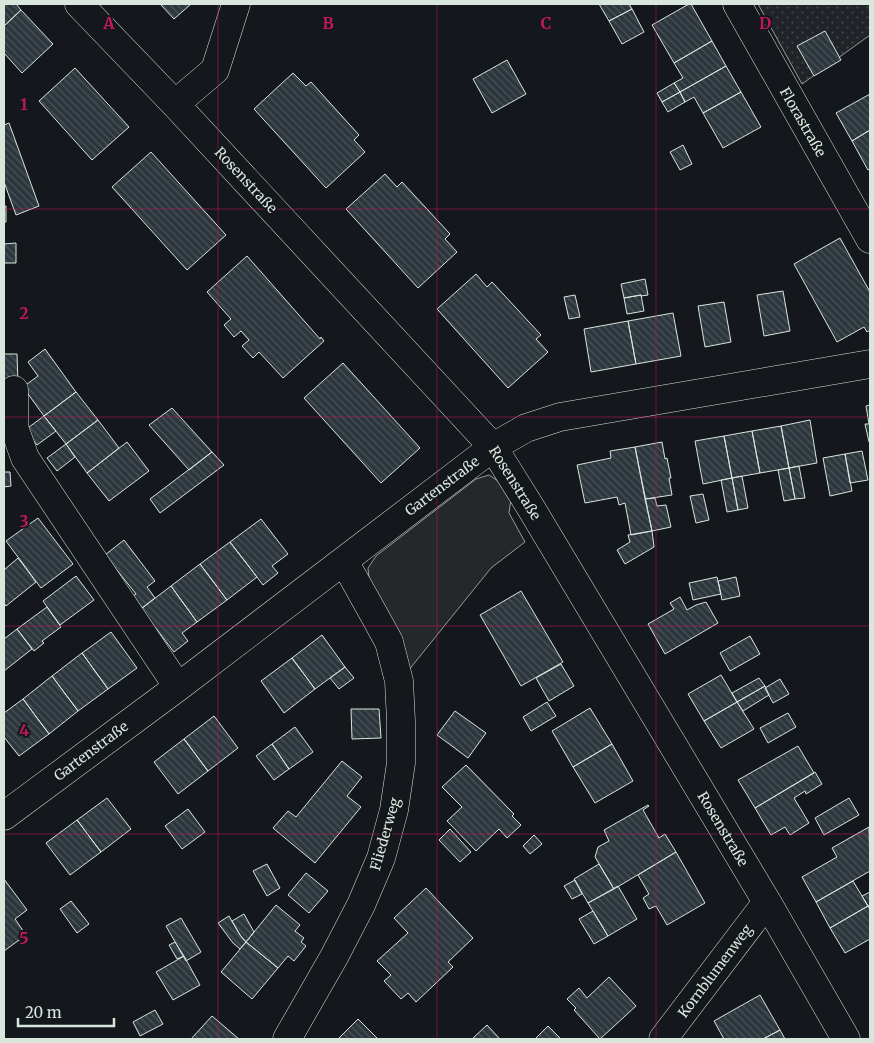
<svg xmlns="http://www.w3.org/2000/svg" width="874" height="1043" font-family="Merriweather,serif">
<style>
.park{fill:url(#park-dots);stroke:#939e99}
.parking{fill:#24282b;stroke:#939e99}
.building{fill:url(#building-back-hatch);stroke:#d8e6dc}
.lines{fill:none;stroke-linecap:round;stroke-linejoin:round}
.minor-casing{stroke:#d8e6dc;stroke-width:29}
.minor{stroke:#14181c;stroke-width:28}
.grid{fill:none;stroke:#c2185b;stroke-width:1;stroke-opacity:0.55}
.labels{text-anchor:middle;stroke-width:4;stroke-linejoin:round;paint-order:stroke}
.street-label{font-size:14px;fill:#d8e6dc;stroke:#14181c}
.grid-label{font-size:16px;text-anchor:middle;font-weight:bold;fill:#c2185b;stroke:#14181c;stroke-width:4;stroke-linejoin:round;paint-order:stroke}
</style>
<defs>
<pattern id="park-dots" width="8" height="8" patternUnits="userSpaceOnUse" patternTransform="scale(1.25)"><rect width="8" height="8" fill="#202428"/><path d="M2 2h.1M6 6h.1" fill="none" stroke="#404447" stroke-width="1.8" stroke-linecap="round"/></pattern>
<pattern id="building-back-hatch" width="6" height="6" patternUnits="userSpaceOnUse" patternTransform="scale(1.25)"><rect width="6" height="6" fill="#2c363c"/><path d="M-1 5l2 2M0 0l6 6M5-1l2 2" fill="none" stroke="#4a5358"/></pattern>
</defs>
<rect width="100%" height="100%" fill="#14181c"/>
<!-- park -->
<path class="park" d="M758 4H870V35L802 84Z"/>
<!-- parking -->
<path class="parking" d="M489 475 501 483 511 499 509 513 525 542 491 568 404 676 369 578 368 568 376 556 476 479Z"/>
<!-- building -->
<path class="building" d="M4 4H16L21 10 4 26Z
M160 4H191L174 19Z
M599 4H629L632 9 609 21Z
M689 4H691L712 41 674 63 652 25Z
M632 9 644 32 622 44 609 21Z
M21 10 53 44 22 73 4 53V26Z
M825 31 841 60 814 76 797 46Z
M712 41 726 66 680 92 674 83 683 78 674 63Z
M507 60 526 94 492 113 473 79Z
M726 66 741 92 703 113 694 97 685 102 680 92Z
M75 68 129 127 92 160 39 101Z
M293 73 306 86 311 82 359 135 354 140 365 152 326 188 254 109Z
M674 83 680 92 662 102 657 93Z
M680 92 685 102 668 112 662 102Z
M741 92 761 127 723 148 703 113Z
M870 94V130L852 141 836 113Z
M9 123 39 206 16 215 4 182V125Z
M870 130V169L868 170 852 141Z
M683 145 692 164 680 170 670 152Z
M151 152 226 235 187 270 112 187Z
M385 174 397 187 402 182 450 234 445 239 457 252 418 288 346 209Z
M4 206H6V222H4Z
M840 238 870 292V330L867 332 864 327 837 342 794 264Z
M16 243V263H4V244Z
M247 256 320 339 321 337 324 341 283 378 259 352 253 358 242 346 249 340 241 331 234 337 224 325 231 319 207 292Z
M476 274 487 287 492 282 541 335 536 339 548 352 508 388 437 309Z
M645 279 648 295 641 296V295L624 298 621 284Z
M783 291 790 331 764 336 757 295Z
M575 295 580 317 569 319 564 297Z
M641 295 644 311 627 314 624 298Z
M724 302 731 342 705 347 698 306Z
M673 313 681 356 636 364 628 321Z
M628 321 636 364 591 372 584 329Z
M45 349 76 392 44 416 23 387 38 376 28 362Z
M4 354H17L18 384H4Z
M343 363 420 448 381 483 304 398Z
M76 392 98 420 66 444 44 416Z
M870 405V442H869L865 424H869L866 406Z
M172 408 212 452 189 470 149 425Z
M44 416 56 431 37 445 25 430Z
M98 420 119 448 87 473 66 444Z
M810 420 817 463 789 468 781 426Z
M781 426 789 468 760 473 752 431Z
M752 431 760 473 732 478 724 436Z
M724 436 732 478 703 484 695 441Z
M127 442 149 471 109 501 87 473Z
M662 442 665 459 667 458 671 478H669L672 495 645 499 635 447Z
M66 444 75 457 57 471 47 458Z
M635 447 652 531 631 535 625 503 619 505 617 497 585 503 577 465 611 458 610 451Z
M862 451 868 480 850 483 845 454Z
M212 452 224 465 160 513 150 499Z
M845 454 852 491 830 496 823 458Z
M799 466 805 498 795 499 789 468Z
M789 468 795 499 784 501 778 470Z
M4 472H10L11 486 4 487Z
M742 476 748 508 738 510 732 478Z
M732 478 738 510 727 512 721 480Z
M703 494 709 520 696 523 690 496Z
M655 498 657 506 666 505 671 527 652 531 645 499Z
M38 518 73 564 41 588 6 541Z
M261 519 288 554 272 566 278 573 263 585 230 542Z
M652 531 654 547 625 564 617 550 630 542 628 535Z
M124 540 155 581 147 587 155 598 142 608 133 596 136 594 105 555Z
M230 542 257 577 227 600 200 564Z
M18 558 36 582 6 606 4 603V570Z
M200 564 227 600 197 622 171 586Z
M76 576 94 600 60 625 43 601Z
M717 577 721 594 693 600 689 583Z
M736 577 740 596 722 600 718 581Z
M171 586 197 622 182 633 188 641 174 652 141 609Z
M521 591 563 662 521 686 480 615Z
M680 597 687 610 696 605 706 602 718 623 665 654 648 624 674 609 670 603Z
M47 607 61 627 42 641 44 643 34 651 17 629Z
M17 629 32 649 4 671V639Z
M111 632 137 668 108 689 82 653Z
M322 635 345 667 315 689 292 658Z
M750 636 760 654 730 671 720 653Z
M82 653 108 689 78 711 52 676Z
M292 658 315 689 284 713 261 681Z
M561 664 574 686 549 701 536 678Z
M345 667 354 678 339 689 330 678Z
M721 675 737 702 704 721 688 694Z
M52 676 78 711 49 734 23 699Z
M759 678 765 686 737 702 732 693Z
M780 679 789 694 773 703 765 688Z
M765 686 769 695 743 711 737 702Z
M23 699 49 734 19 756 4 737V713Z
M547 702 556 716 531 731 523 717Z
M737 702 754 729 721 748 704 721Z
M590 708 612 744 573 767 552 731Z
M351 709H379L381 738 352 739Z
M455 711 486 733 468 758 437 735Z
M788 713 796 727 768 743 760 728Z
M214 716 238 748 208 771 184 739Z
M295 727 313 752 289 769 272 744Z
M184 739 208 771 178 794 154 762Z
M272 744 289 769 274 780 256 756Z
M612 744 633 781 595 803 573 767Z
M798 746 814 773 755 808 738 780Z
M342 761 362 777 347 796 361 807 315 863 273 828 288 811 296 817Z
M466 765 514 814 512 816 521 825 507 838 499 829 476 851 447 821 462 807 442 787Z
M815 772 822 784 806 794 805 791 794 798 809 823 790 835 785 827 771 835 755 808Z
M107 798 131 829 101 852 77 820Z
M849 798 859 815 824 835 815 818Z
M648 805 649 806 643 810 659 838 665 834 676 852 614 889 595 857 598 847 609 841 604 830Z
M188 809 205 832 182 849 165 826Z
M77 820 101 852 70 875 46 843Z
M869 827 870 871 816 902 802 877 837 857 832 848Z
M450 829 471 852 460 862 439 840Z
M534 835 542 844 530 854 523 846Z
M676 852 705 903 667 925 656 906 649 909 643 898 649 894 638 875Z
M267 864 280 888 267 896 253 871Z
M599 864 614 889 588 903 574 879Z
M306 873 328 891 309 913 288 895Z
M4 879 27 910 15 919 26 935 4 951Z
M575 880 582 894 572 899 564 886Z
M853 881 868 906 830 928 816 902Z
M618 886 637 919 608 936 588 903Z
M426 888 473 938 448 962 453 967 416 1002 408 993 401 999 384 981 391 975 377 961 408 933 394 918Z
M870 892V905L868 906 862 896Z
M71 901 89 924 77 933 60 909Z
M276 905 300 925 295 931 304 938 301 942 306 946 294 961 288 956 278 968 246 942Z
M868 906 870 910V939L845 953 830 928Z
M593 911 608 936 594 944 579 919Z
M244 914 254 932 246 942 240 935 232 921Z
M229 916 240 935 246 942 240 949 233 943 218 923Z
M181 918 201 952 186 961 166 926Z
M175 942 184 956 177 959 169 945Z
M246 942 278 968 252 999 221 972Z
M184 956 200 985 173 1000 156 972Z
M609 977 636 1006 600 1039 574 1010 576 1008 567 999 579 988 587 998Z
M760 995 780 1030 763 1039H724L714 1021Z
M155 1010 163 1024 140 1036 133 1022Z
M212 1016 239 1039H191Z
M358 1019 378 1039H338Z
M487 1025 500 1039H472Z
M548 1026 561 1039H535Z
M780 1030 785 1039H763Z"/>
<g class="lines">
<!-- minor casing -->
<g class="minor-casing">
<path id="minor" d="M79 4 175 104 493 447 531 508 767 902 846 1039
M737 4 870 239
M175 104 215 70 236 4
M14 390V427L25 458 178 687
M4 816 178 687 493 447 526 428 560 417 870 364
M287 1039 334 957 361 905 381 858 394 810 401 763V721L399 681 389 642 377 620 344 561
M663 1039 767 902"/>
</g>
<!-- minor -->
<use href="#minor" class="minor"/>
</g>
<!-- grid -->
<path class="grid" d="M218 4V1039M437 4V1039M656 4V1039M4 209H870M4 417H870M4 626H870M4 834H870"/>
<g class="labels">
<!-- street labels -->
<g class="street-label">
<text transform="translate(803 122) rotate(60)" y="5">Florastraße</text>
<text transform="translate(246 180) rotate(47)" y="5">Rosenstraße</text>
<text transform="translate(515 483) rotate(58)" y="5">Rosenstraße</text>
<text transform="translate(442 486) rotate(-37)" y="5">Gartenstraße</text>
<text transform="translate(91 751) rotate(-37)" y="5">Gartenstraße</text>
<text transform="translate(723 829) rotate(59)" y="5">Rosenstraße</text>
<text transform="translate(385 834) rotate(-74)" y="5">Fliederweg</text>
<text transform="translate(715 971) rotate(-53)" y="5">Kornblumenweg</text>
</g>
</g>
<g class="grid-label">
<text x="109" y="29">A</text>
<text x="328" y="29">B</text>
<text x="546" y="29">C</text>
<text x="765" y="29">D</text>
<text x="24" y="110">1</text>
<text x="24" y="319">2</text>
<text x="24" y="527">3</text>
<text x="24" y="736">4</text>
<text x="24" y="944">5</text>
</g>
<!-- border -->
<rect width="874" height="1043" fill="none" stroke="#d8e6dc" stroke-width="10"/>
<!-- scale -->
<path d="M18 1018v8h96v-8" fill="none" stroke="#d8e6dc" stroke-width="2.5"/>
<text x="25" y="1018" font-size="15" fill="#d8e6dc" stroke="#14181c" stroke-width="4" paint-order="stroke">20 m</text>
</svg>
